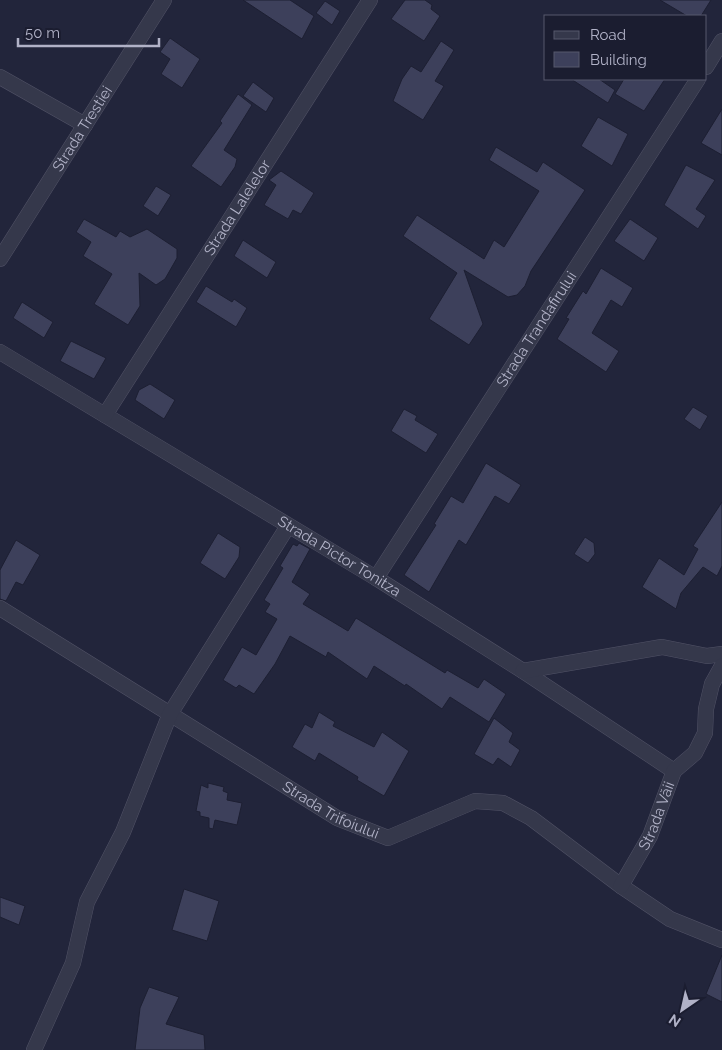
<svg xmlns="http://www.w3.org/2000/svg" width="722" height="1050" font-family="Raleway,sans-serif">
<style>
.building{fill:#3d405b;stroke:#1d1f32}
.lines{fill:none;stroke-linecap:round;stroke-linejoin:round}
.street-casing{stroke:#515266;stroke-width:16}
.street{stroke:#35384b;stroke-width:15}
.labels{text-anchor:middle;stroke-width:4;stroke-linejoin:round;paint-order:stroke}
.street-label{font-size:15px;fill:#b1b2c7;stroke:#1b1d30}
</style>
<rect width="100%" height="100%" fill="#22253b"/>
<!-- building -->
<path class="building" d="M243 0H290L314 16 302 39Z
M405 0H425L432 5 431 9 440 16 424 41 391 19Z
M660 0H711L701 16H687Z
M325 1 340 11 332 25 316 13Z
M170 38 200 59 182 88 161 74 170 59 160 52Z
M441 41 454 50 435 81 444 86 423 120 393 101 402 79 411 66 421 72Z
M571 79H599L615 90 608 103Z
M624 79H665L644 111 615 94Z
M253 82 274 98 266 112 243 96Z
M238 94 252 105 224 150 237 159 235 167 221 187 191 166 222 123 220 121Z
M722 109V155L701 143Z
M598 117 628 134 612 166 581 146Z
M496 147 537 172 543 162 585 190 531 271 525 286 517 295 508 297 464 270 483 324 469 345 429 319 457 273 403 236 417 215 484 259 494 240 504 247 539 191 489 160Z
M686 165 715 180 696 209 706 216 698 229 664 205Z
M281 171 314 193 301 214 293 210 288 219 264 205 276 185 269 180Z
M156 186 171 195 158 216 143 206Z
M84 219 116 237 120 231 130 237 147 229 177 249V258L165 279 156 285 139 273 140 306 128 325 94 304 112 274 83 256 91 242 76 232Z
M630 219 658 238 644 261 614 241Z
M243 240 276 262 267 278 234 256Z
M601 268 633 288 622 307 611 300 592 333 619 351 606 372 557 339 569 319 566 318 583 291 586 294Z
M206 286 232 302 234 299 247 308 236 327 196 302Z
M22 302 53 322 44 338 13 318Z
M71 341 106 358 94 379 60 361Z
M150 384 175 400 164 419 135 400 139 390Z
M693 407 708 416 700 430 684 419Z
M404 409 417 416 415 420 438 434 426 453 391 431Z
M486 463 521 485 509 504 495 496 466 545 459 540 429 592 404 575 436 525 434 524 451 496 463 503Z
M722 502V566L717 576 703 567 681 593 676 609 642 587 659 558 684 575 698 549 693 546Z
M218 533 240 547 239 557 225 579 200 563Z
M585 537 594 543 595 554 588 563 574 554Z
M16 540 40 555 23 585 16 582 6 601 0 599V570Z
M299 543 310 549 292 582 310 594 303 604 348 631 356 618 445 673 447 670 478 688 484 679 506 694 489 722 450 697 442 709 406 684 405 686 374 666 367 679 328 652 326 657 290 636 275 664 254 694 239 685 236 688 223 680 242 647 256 655 277 619 265 612 270 604 264 600 283 568 280 566 293 544 297 546Z
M319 712 335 722 333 726 374 747 382 732 409 751 384 796 357 780 358 777 319 753 315 761 292 747 305 724 312 728Z
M494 718 513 733 509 742 520 750 511 767 498 758 493 765 474 754Z
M208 783 224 787 223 791 228 793 227 800 242 803 237 825 215 820 213 829 209 828V818L200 816V812L196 811 201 785 208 788Z
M184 889 219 901 207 941 172 930Z
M0 897 25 906 19 925 0 917Z
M722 955V1002L706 994Z
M149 987 179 997 166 1024 204 1035 205 1050H135L140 1008Z"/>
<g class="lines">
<!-- street casing -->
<g class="street-casing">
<g id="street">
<path d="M706 67 722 41"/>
<path d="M0 77 85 125"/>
<path id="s1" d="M0 259 164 0"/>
<path id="s2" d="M0 352 376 578 523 671 674 771"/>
<path id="s3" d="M105 415 370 0"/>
<path id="s4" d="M376 578 698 79"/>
<path id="s5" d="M0 608 337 818 388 838 475 801 503 803 531 818 621 886 670 919 722 940"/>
<path d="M523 671 662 647 707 656 722 654"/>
<path id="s6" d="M621 886 650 836 674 771 695 753 705 733 706 709 712 684 722 666"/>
<path d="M34 1050 73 963 87 902 123 832 170 714 288 526"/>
</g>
</g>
<!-- street -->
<use href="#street" class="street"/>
</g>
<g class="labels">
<!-- street labels -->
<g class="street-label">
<text dy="5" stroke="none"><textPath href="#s1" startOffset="154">Strada Trestiei</textPath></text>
<text dy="5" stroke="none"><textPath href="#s3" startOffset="246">Strada Lalelelor</textPath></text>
<text dy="5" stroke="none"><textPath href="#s4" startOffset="296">Strada Trandafirului</textPath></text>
<text dy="5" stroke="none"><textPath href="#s2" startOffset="396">Strada Pictor Tonitza</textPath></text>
<text dy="5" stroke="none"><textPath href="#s5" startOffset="388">Strada Trifoiului</textPath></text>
<text dy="5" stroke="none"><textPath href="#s6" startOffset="79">Strada Văii</textPath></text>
</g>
</g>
<!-- legend -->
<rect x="544" y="15" width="162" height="65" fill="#1b1d30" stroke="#57596c"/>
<rect x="554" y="31" width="25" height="8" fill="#35384b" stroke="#57596c"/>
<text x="590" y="40" font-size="15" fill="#b1b2c7">Road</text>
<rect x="554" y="52" width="25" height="15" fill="#3d405b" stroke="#57596c"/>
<text x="590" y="65" font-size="15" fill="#b1b2c7">Building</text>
<!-- north arrow -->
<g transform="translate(682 1010) rotate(214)" stroke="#1b1d30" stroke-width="4" paint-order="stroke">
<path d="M0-4L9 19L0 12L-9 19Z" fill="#b1b2c7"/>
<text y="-8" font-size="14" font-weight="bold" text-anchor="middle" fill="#b1b2c7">N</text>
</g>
<!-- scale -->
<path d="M18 38v8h141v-8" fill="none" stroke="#b1b2c7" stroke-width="2.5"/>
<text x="25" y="38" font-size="15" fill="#b1b2c7" stroke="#1b1d30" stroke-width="4" paint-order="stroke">50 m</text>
</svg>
